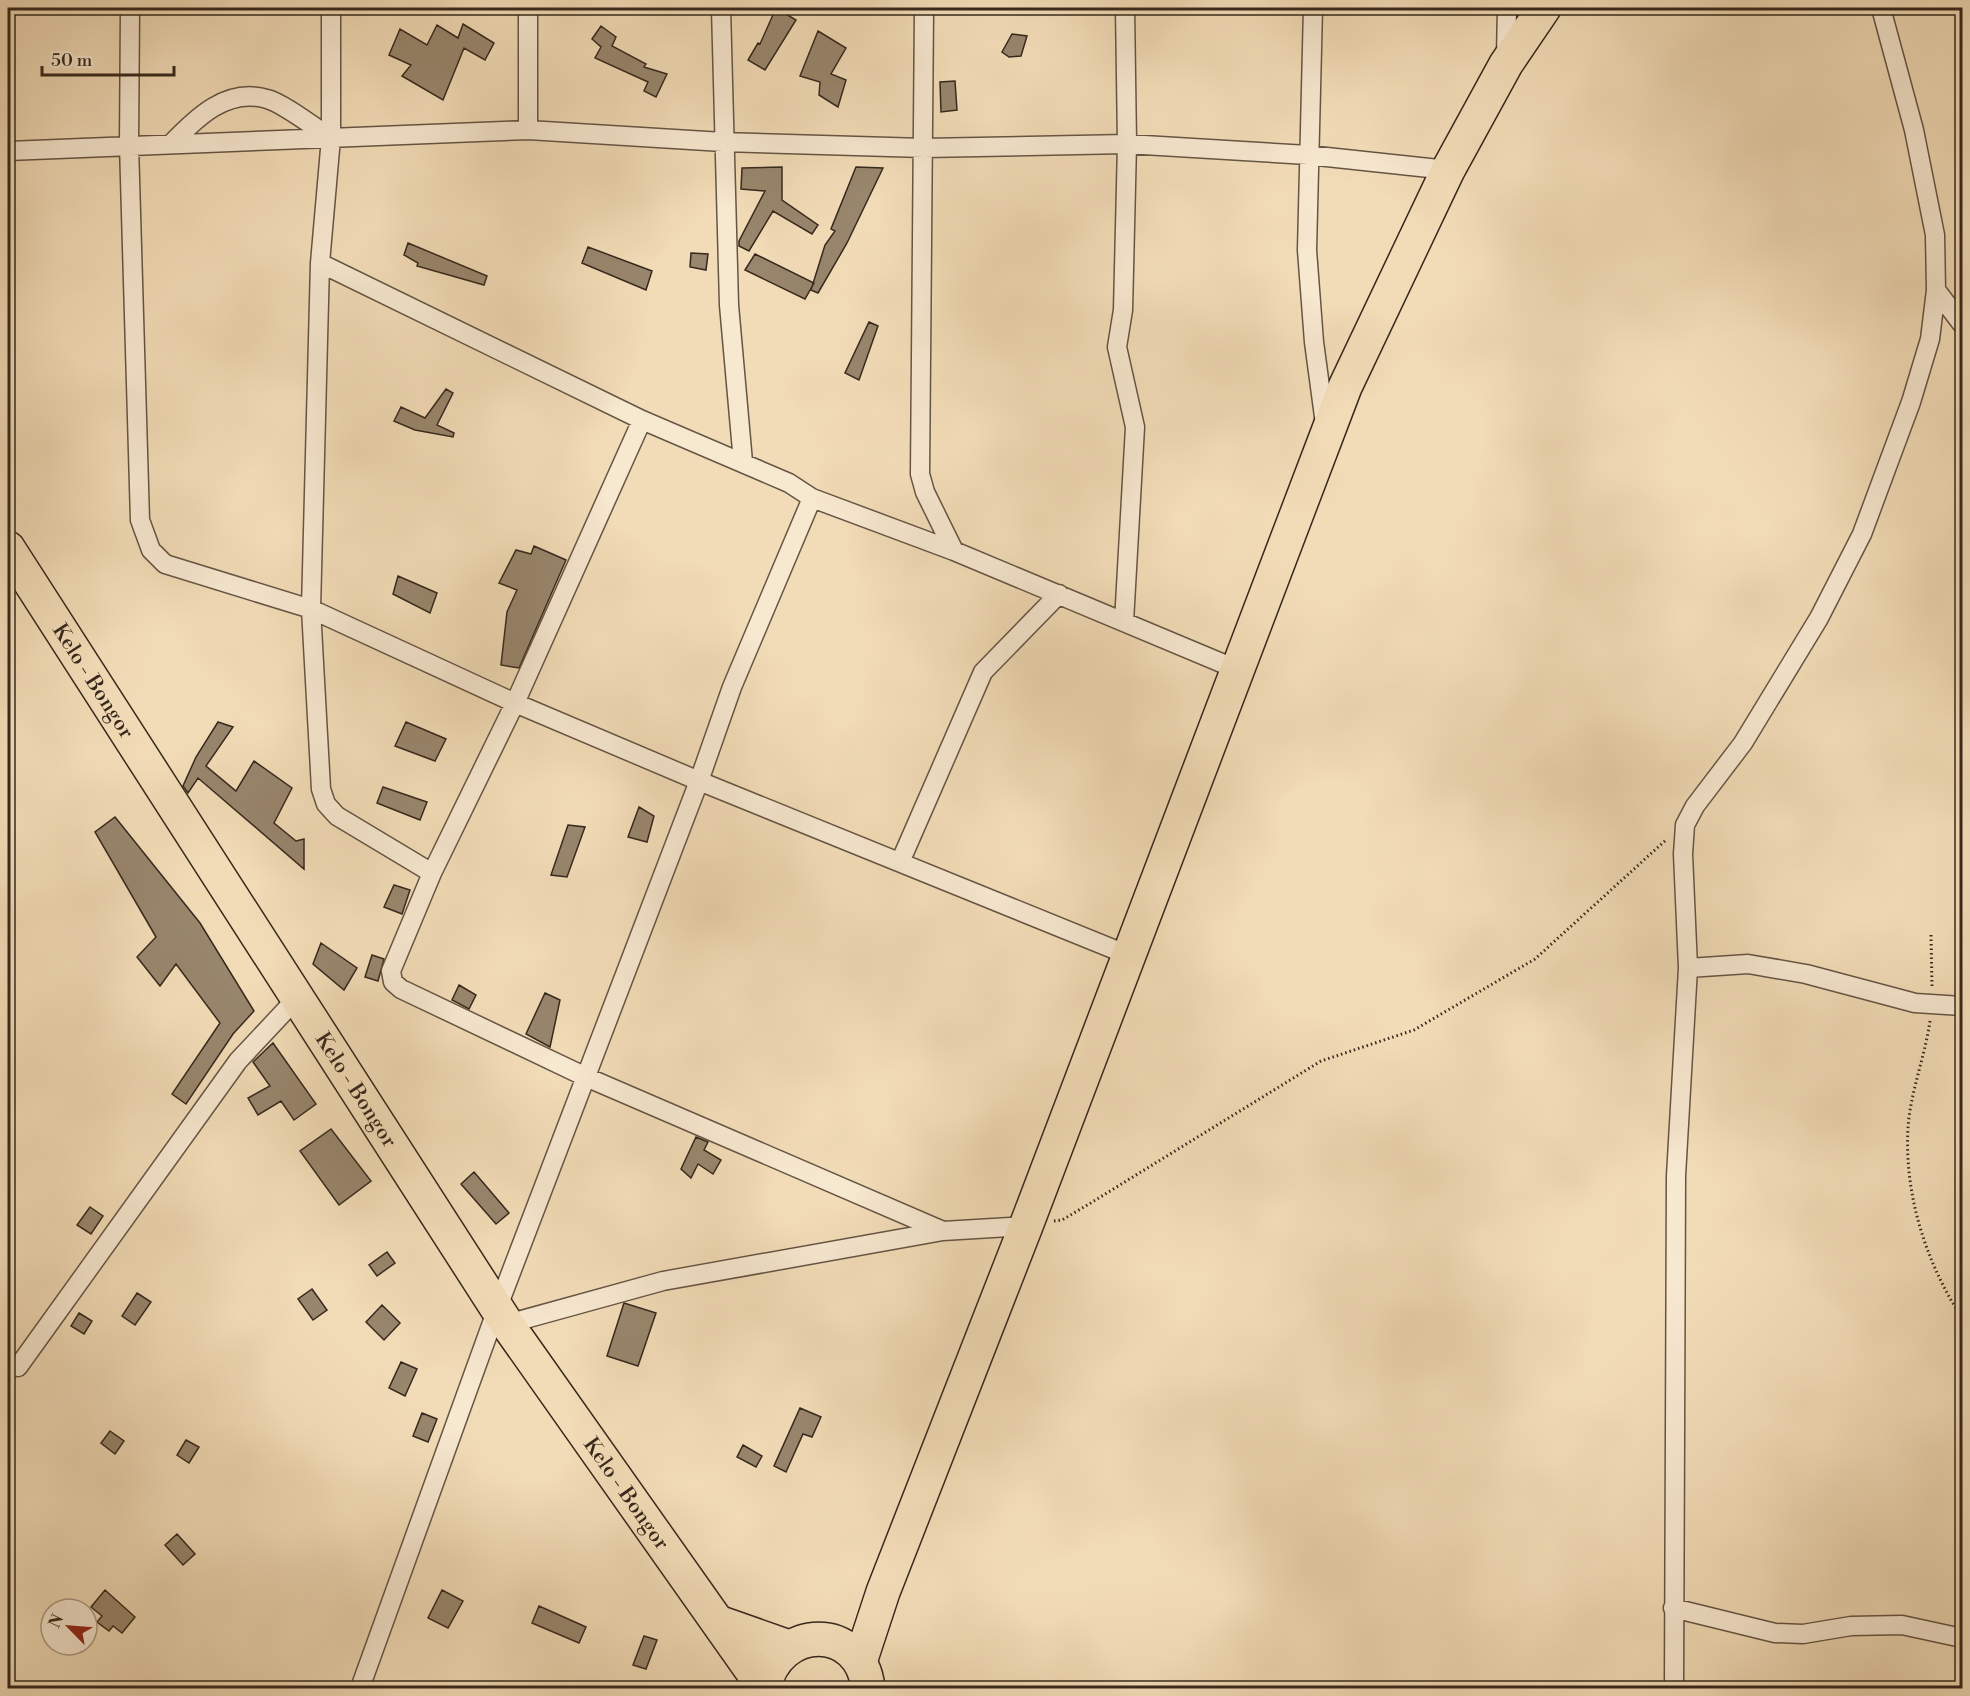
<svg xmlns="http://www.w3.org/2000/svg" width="1970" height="1696" font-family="'Libre Bodoni',serif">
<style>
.building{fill:#98866d;stroke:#36281d;stroke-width:1.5}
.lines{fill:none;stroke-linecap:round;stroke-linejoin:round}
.street-casing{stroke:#655544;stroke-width:21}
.highway-casing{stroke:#36281d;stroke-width:36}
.path{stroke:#36281d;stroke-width:3;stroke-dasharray:1.5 3;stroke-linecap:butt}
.street{stroke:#f7e8d0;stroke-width:18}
.highway{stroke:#f2dcb7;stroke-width:33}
.labels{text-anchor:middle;stroke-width:4.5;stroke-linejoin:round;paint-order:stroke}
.street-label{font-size:21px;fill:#36281d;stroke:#f7e8d0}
</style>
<rect width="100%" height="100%" fill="#f2dcb7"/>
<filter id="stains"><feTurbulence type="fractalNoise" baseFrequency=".00333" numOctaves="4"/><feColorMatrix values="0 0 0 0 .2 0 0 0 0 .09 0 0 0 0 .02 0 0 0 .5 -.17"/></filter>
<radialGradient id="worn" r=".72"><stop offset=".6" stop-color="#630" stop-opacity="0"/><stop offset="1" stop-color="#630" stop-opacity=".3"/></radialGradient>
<!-- building -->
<path class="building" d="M776 8 796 20 765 70 748 60 758 43 760 44Z
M463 24 494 43 485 60 464 48 443 100 402 76 411 65 389 55 400 29 427 45 437 25 458 38Z
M601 26 616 37 612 46 646 64 644 67 667 74 656 97 644 91 648 82 595 58 601 47 592 39Z
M818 31 846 48 831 74 846 80 838 107 819 95 820 82 800 76Z
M1012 34 1027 36 1021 56 1009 57 1002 52Z
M955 81 957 110 941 112 940 82Z
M782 167V200L818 225 812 234 773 211 749 251 739 246V241L765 191 741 189 742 168Z
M856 167 883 168 847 243 818 293 811 290 825 245 835 231 831 229Z
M408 243 487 276 484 285 417 266 418 263 404 255Z
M588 247 652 271 646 290 582 263Z
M691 253 708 254 706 270 690 267Z
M755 254 814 283 805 299 745 270Z
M869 322 878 326 859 380 845 373Z
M446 389 453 393 437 425 454 433 453 437 415 430 394 421 401 407 425 418Z
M534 546 566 560 519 668 501 665 507 612 517 590 499 583 516 550 531 554Z
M398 576 437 593 430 613 393 594Z
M218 722 233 727 206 766 236 791 254 761 292 788 274 823 296 841 304 839V869L198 778 188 793 183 786 196 757Z
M406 722 446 739 435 761 395 746Z
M383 787 427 802 420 820 377 803Z
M639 807 654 816 647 842 628 837Z
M115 817 200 923 254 1011 233 1034 186 1104 172 1094 220 1023 176 964 160 986 137 957 156 937 95 832Z
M568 825 585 827 567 877 551 875Z
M394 885 410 890 402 914 384 907Z
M321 943 357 968 344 990 313 964Z
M372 955 384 959 378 981 365 977Z
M459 985 476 995 469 1009 452 1000Z
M545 993 560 1000 550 1047 526 1034Z
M273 1043 316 1104 294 1120 281 1101 258 1115 248 1098 270 1086 253 1062Z
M331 1129 371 1181 339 1205 300 1151Z
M696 1137 708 1142 704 1150 721 1160 713 1174 698 1164 691 1178 681 1169Z
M474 1172 509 1213 496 1224 461 1184Z
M90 1207 103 1216 91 1234 77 1225Z
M387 1252 395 1263 377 1276 369 1265Z
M312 1289 327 1310 313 1320 298 1299Z
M137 1293 151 1302 135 1325 122 1316Z
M624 1303 656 1313 638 1366 607 1356Z
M382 1305 400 1323 384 1340 366 1322Z
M79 1313 92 1321 84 1334 71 1326Z
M401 1362 417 1369 405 1396 389 1388Z
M800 1408 821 1417 812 1437 803 1434 786 1472 774 1466Z
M422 1413 437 1419 428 1442 413 1436Z
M110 1431 124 1441 115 1454 101 1443Z
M186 1440 199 1447 189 1463 177 1455Z
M743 1445 762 1456 756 1467 737 1457Z
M177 1534 195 1554 183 1565 165 1545Z
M105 1590 135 1617 122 1633 113 1626 109 1631 97 1622 102 1616 91 1607Z
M442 1590 463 1601 448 1628 428 1618Z
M539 1606 586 1627 579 1643 532 1623Z
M644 1636 657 1640 646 1669 633 1665Z"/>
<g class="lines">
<!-- street casing -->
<g class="street-casing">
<path id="street" d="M130 8 129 145 140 520 151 550 165 564 311 609 515 703 699 781 1128 955
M331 8V138L320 263 311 609 321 789 326 804 337 816 432 873
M528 8V130
M721 8 729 305 743 462
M924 8 920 474 925 492 954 551
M1313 8 1307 250 1314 342 1325 424
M1506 56 1507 8
M171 144C196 118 227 87 267 99 283 103 315 128 331 138
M8 151 528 130 723 142 924 148 1127 144 1308 155 1448 170
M320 263 642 420 789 483 812 498 954 551 1236 669
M1936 290 1962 324
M642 420 515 703 432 873 391 971 393 982 401 989 586 1077 943 1231
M1124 622 1135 427 1117 347 1123 310 1127 144 1125 8
M901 860 983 672 1059 594
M1688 968 1748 964 1806 974 1915 1003 1962 1006
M507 1324 663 1281 943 1231 1026 1226
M18 1367 238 1061 297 998
M1673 1608 1775 1633 1803 1634 1851 1626 1902 1625 1962 1638
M360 1688 497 1309 699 781 732 687 812 498
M1674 1688 1676 1176 1688 968 1683 854 1685 825 1695 806 1743 743 1819 618 1862 534 1911 402 1930 339 1936 290 1935 235 1914 130 1881 8"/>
</g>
<!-- highway casing -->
<g class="highway-casing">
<g id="highway">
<path id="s1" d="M8 548 507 1324 764 1688"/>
<path d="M718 1622 789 1647"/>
<path d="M860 1662 883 1592 1026 1226 1345 387 1448 170 1506 64 1544 8"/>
<path d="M764 1688C778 1623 861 1623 868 1688"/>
</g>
</g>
<!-- path -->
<path class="path" d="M1931 935 1932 987
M1930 1021C1925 1056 1910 1094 1908 1128 1904 1194 1926 1263 1962 1318
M1054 1221 1062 1220 1089 1204 1321 1061 1414 1030 1535 959 1667 839"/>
<!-- street -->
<use href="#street" class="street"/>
<!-- highway -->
<use href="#highway" class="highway"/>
</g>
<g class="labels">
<!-- street labels -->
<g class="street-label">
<text dy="7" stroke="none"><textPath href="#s1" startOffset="158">Kelo - Bongor</textPath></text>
<text dy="7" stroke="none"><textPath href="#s1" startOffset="644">Kelo - Bongor</textPath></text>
<text dy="7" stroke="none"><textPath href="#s1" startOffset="1130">Kelo - Bongor</textPath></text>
</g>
</g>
<!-- margin -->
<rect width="1970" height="1696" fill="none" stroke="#f2dcb7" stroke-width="30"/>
<rect x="9" y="9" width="1952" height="1678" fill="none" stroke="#36281d" stroke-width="3"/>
<rect x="15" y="15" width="1940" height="1666" fill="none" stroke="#36281d" stroke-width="1.5"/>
<!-- north arrow -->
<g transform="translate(69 1627) rotate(295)"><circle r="28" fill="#f7e8d0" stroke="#aa9b88" stroke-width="1.5"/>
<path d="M0-4.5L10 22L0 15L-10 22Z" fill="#8f2418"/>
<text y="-9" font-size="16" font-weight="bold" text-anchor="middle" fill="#36281d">N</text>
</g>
<!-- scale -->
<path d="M42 66v9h132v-9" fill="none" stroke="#36281d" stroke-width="3"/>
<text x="51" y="66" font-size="18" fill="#36281d" stroke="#f7e8d0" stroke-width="4.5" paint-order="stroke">50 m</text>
<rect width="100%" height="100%" filter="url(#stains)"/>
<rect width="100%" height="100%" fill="url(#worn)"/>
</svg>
